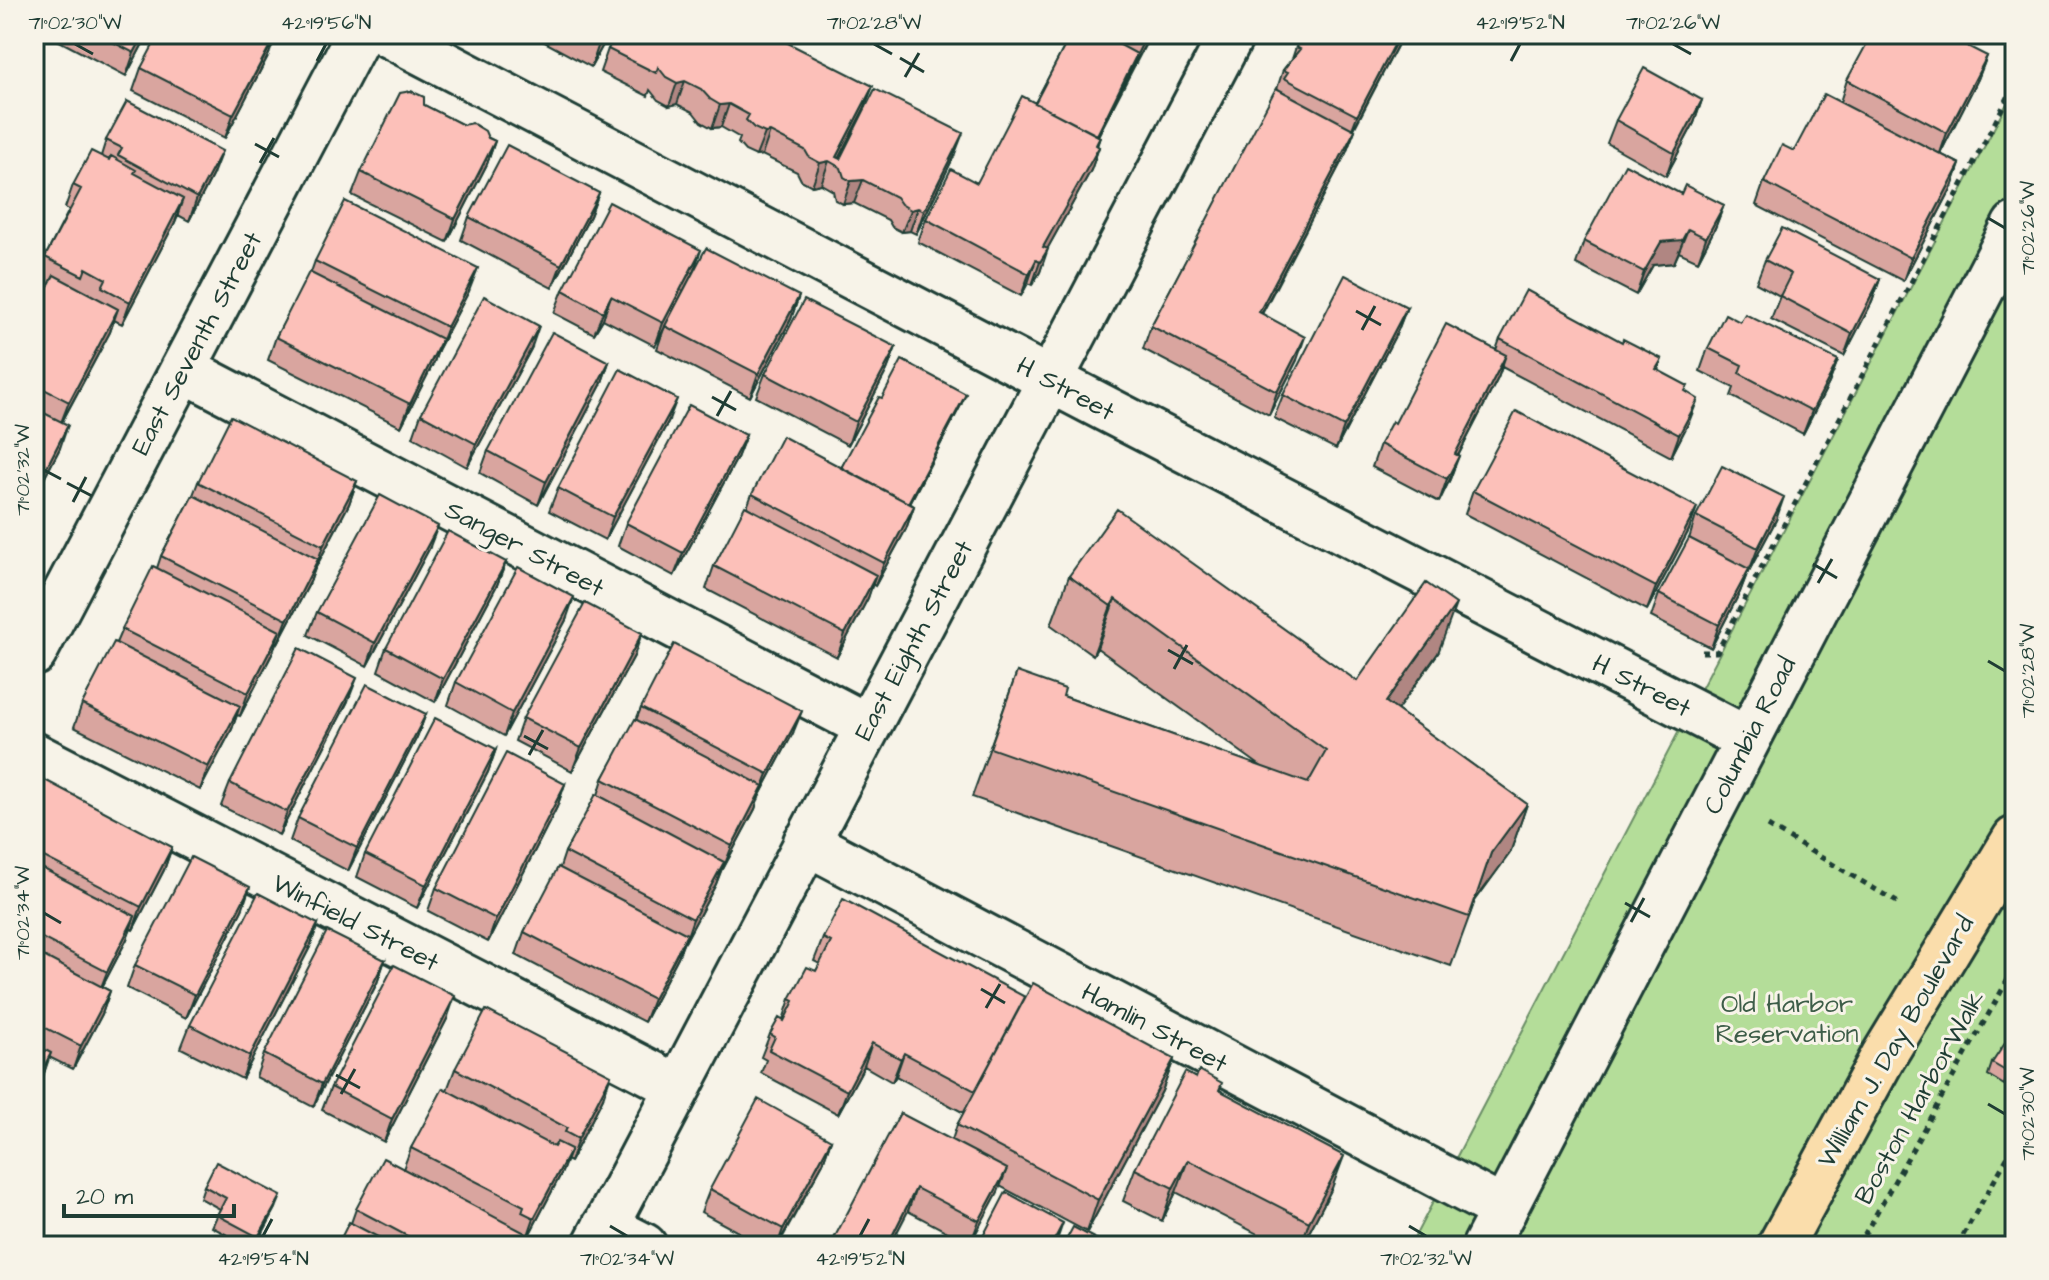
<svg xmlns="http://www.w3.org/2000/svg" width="2049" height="1280" font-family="'Architects Daughter',sans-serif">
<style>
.green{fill:#b4dd99;stroke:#6a8d66;stroke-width:2}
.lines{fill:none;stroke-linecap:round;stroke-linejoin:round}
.street-casing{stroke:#1f3d34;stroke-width:50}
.secondary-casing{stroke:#1f3d34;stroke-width:50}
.primary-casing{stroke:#1f3d34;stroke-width:50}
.path{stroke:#1f3d34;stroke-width:5;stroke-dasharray:6 6;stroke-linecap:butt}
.street{stroke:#f7f3e8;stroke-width:44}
.secondary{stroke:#f7f3e8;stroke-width:44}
.primary{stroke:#faddab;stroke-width:44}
.wall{fill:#d9a59f;stroke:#1f3d34;stroke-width:2}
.shaded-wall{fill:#b08682;stroke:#1f3d34;stroke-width:2}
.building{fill:#fcc0b9;stroke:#1f3d34;stroke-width:2}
.ticks{fill:none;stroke:#1f3d34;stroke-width:3}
.labels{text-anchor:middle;stroke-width:6;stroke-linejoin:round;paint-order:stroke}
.street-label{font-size:26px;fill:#1f3d34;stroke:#f7f3e8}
.park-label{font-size:26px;fill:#3d5d48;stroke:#f7f3e8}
.neatline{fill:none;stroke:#1f3d34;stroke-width:3}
.ticks-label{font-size:20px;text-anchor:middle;fill:#1f3d34}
</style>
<rect width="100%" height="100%" fill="#f7f3e8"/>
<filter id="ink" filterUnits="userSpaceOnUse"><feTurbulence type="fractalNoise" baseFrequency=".0125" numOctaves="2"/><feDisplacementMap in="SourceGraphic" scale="16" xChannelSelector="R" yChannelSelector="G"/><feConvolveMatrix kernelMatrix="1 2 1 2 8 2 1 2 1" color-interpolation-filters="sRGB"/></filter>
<g filter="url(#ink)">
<!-- green -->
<path class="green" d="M2015 88V1246H1410Z"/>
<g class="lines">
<!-- street casing -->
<g class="street-casing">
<path id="street" d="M387 34 1106 409 1747 739
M183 369 867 726
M34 653 359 34
M34 755 678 1087
M806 842 1504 1210
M605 1226 644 1246
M595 1246 1232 34"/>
</g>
<!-- secondary casing -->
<g class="secondary-casing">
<path id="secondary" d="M1485 1246 2015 225"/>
</g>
<!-- primary casing -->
<g class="primary-casing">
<path id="primary" d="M1780 1246 1883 1057 2015 839"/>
</g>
<!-- path -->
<path class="path" d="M1702 652H1717L2015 84
M1768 826 1902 905
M1858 1246 2015 967
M1957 1246 2015 1144"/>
<!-- street -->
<use href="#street" class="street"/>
<!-- secondary -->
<use href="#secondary" class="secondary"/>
<!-- primary -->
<use href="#primary" class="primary"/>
</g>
<!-- wall -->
<path class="wall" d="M46 34H148L126 76Z
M541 34H609L591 67 539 39Z
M1071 34H1151L1098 136 1100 137 1097 146 1099 147 1091 170 1047 249 1040 272 1032 285 1028 283 1021 296 918 242 926 219 977 183 1035 103Z
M1426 34H1448L1444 43Z
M1550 34H1568L1564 41Z
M1305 37 1397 46 1354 129 1355 130 1346 153 1262 314 1297 360 1269 415 1143 349 1151 326 1277 89 1283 70 1292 59 1296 47Z
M787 42 864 109 838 158 954 156 916 234 910 231 902 232 892 227 888 220 854 203 843 204 835 200 833 191 821 184 812 186 801 180 797 172 762 155 756 156 745 151 738 143 740 138 721 127 712 128 701 122 693 112 677 104 669 106 658 100 650 90 648 96 600 72 608 49Z
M1927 43 1987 56 1978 79 1940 154 1960 164 1952 187 1903 281 1756 205 1764 182 1840 102 1847 80Z
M269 54 225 138 133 91 141 68Z
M1702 100 1694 123 1666 176 1607 143 1616 120Z
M424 105 495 141 487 164 447 242 352 195 361 172Z
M106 140 213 174 189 221 178 215 175 222 122 324 114 320 110 332 62 422 60 448 34 498V313L49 286 37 280 45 257 69 210 65 208 73 185 101 156Z
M599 193 590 216 552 288 461 240 469 217Z
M1681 194 1724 205 1715 228 1698 261 1679 252 1674 263 1653 265 1636 295 1576 264 1584 241Z
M1765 260 1880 279 1872 302 1844 356 1771 319 1780 296 1756 283Z
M315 261 469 291 438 350 434 362 401 427 268 360 276 337 311 272Z
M693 272 799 296 791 319 750 397 657 349 665 326 688 283 655 346 603 319 594 334 554 313 563 290Z
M1407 307 1398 330 1336 449 1274 418 1283 395Z
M1740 322 1838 360 1829 383 1803 434 1731 396 1734 388 1700 371 1708 348Z
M1500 339 1622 342 1662 359 1658 370 1686 392 1689 422 1671 457 1502 367 1498 378 1458 456 1450 479 1439 502 1372 467 1380 444 1395 423 1496 350Z
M896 347 887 370 848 445 756 397 765 374Z
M531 349 467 467 413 437 421 414Z
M609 362 601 385 538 505 480 473 488 451Z
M882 398 961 405 910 503 914 506 906 529 875 586 872 584 868 598 837 657 706 589 714 566 747 507 752 494 841 468Z
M668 422 605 540 549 511 558 488Z
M746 435 737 458 674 576 618 546 626 523Z
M357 481 349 504 315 569 310 582 278 643 277 642 272 654 240 716 237 715 232 729 200 790 74 727 82 704 116 643 122 629 157 568 161 556 193 495 198 482Z
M1473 491 1689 530 1647 610 1465 514Z
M1696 516 1776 520 1749 571H1748L1740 592 1711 648 1651 617 1659 594 1689 539Z
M429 549 367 666 308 635 317 612Z
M506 562 497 585 435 702 378 671 386 648Z
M1069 576 1357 681 1438 653 1397 710 1527 804 1510 853 1475 901 1451 966 972 797 1017 672 1063 696 1262 767 1097 648 1093 655 1051 625Z
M566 620 504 736 448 705 456 682Z
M634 656 572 771 515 741 523 718Z
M348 701 279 835 221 806 230 783Z
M641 708 793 733 759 797 755 809 723 869H722L716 884 685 942 684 941 678 957 644 1022 516 955 524 932 560 867 565 852 598 795 603 779 636 720Z
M426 714 417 737 348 871 290 841 298 818Z
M496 749 488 772 417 908 357 877 365 854Z
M565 784 557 807 488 942 428 911 436 888Z
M34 791 172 847 164 870 133 930 131 929 127 939 102 987 110 991 102 1014 73 1069 49 1057 43 1076 34 1092Z
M242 910 186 1018 127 988 135 965Z
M318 924 310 947 242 1079 181 1048 190 1025Z
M823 938 1025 997 1174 1059 1162 1091 1087 1232 1000 1186 970 1244 908 1211 830 1246 952 1140 957 1125 964 1113 896 1076 892 1082 864 1066 838 1114 761 1073 766 1060 761 1057 770 1034 783 1020 790 999 816 971 820 964 814 961Z
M385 960 377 983 313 1107 256 1077 264 1054Z
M447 1019 384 1142 322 1110 331 1087Z
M1992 1063 2015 1068 2004 1085 1988 1075Z
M455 1069 603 1098 570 1162 566 1160 562 1172 526 1241 523 1239 520 1246H337L351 1223 356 1209 403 1169 411 1148 447 1090Z
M1220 1090 1332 1188 1302 1246H1281L1176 1192 1162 1221 1123 1201 1135 1169Z
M831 1140 823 1163 778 1246H764L701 1212 710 1189Z
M204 1186 276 1208 256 1246H248L212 1227 220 1209 200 1198Z"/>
<!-- shaded-wall -->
<path class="shaded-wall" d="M144 34H148L126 76 134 53Z
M277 34 269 54 225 138 233 115Z
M605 34H609L591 67 599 44Z
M1147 34H1151L1133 66 1088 155 1093 143Z
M1400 34H1401L1397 46 1348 139 1357 116Z
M1987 56 1978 79 1939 156 1947 133Z
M685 81 677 104 669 106 677 83Z
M873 86 864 109 835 165 836 157Z
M1702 100 1694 123 1666 176 1674 153Z
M729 104 721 127 712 128 720 105Z
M1355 130 1346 153 1250 335 1259 312Z
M770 132 762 155 756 156 765 133Z
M963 133 954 156 916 234 924 211Z
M1100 137 1092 159 1099 147 1091 170 1040 262 1043 247Z
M495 141 487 164 447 242 455 219Z
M222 151 213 174 189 221 197 198Z
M829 161 821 184 812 186 820 163Z
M1960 164 1952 187 1903 281 1911 258Z
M863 180 854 203 843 204 851 181Z
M599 193 590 216 552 288 561 265Z
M183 199 175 222 122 324 130 302Z
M1724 205 1715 228 1698 261 1706 238Z
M918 208 910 231 902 232 911 210Z
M1688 229 1674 263 1653 265 1636 295 1644 272 1661 242Z
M1048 249 1040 272 1032 285 1040 262Z
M701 250 693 273 655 346 663 323Z
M1036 260 1028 283 1021 296 1029 274Z
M478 268 469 291 438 350 447 327Z
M1880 279 1872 302 1844 356 1852 334Z
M611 296 603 319 594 334 603 312Z
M799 296 791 319 750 397 758 374Z
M1407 307 1398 330 1336 449 1344 427Z
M118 309 110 332 60 425 69 402Z
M539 326 531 349 467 467 476 444Z
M1305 337 1297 360 1269 415 1277 392Z
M442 339 434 362 401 427 410 404Z
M896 347 887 370 848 445 856 422Z
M1506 355 1498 378 1447 477 1455 454Z
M1838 360 1829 383 1803 434 1812 411Z
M609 362 601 385 538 505 546 482Z
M966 394 961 405 900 522 904 510Z
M677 399 668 422 605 540 613 517Z
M1698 399 1689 422 1671 457 1679 435Z
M68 425 60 448 34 498V492Z
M746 435 737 458 674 576 683 553Z
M1459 456 1450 479 1439 502 1447 479Z
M357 481 349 504 315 569 323 546Z
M1784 497 1776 520 1749 571 1758 548Z
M914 506 906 529 875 586 884 563Z
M1697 507 1689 530 1647 610 1656 587Z
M438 526 429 549 367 666 375 643Z
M318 559 310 582 278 643 287 620Z
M506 562 497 585 435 702 443 679Z
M1749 569 1740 592 1711 648 1719 625Z
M876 575 868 598 837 657 845 634Z
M574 597 566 620 504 736 512 713Z
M1115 599 1097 648 1093 655 1111 606Z
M1456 604 1438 653 1368 751 1386 702Z
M280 631 272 654 240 716 248 693Z
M642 633 634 656 572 771 581 748Z
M357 678 348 701 279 835 287 812Z
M240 706 232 729 200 790 208 767Z
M802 711 793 733 759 797 768 774Z
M426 714 417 737 348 871 357 848Z
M496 749 488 772 417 908 426 885Z
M565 784 557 807 488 942 496 919Z
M763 786 755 809 723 869 732 846Z
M1527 804 1510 853 1474 902 1491 853Z
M172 847 164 870 133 930 141 907Z
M724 862 716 884 685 942 693 919Z
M250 887 242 910 186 1018 195 995Z
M135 916 127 939 98 995 107 972Z
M318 924 310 947 242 1079 250 1056Z
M687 934 678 957 644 1022 653 999Z
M385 960 377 983 313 1107 322 1084Z
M110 991 102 1014 73 1069 81 1046Z
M455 996 447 1019 384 1142 392 1119Z
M872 1043 864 1066 838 1114 847 1091Z
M51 1053 43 1076 34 1092V1085Z
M904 1053 896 1076 892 1082 901 1059Z
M1174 1059 1162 1091 1087 1232 1098 1200Z
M2015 1063V1068L2004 1085 2009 1073Z
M611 1075 603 1098 570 1162 578 1139Z
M831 1140 823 1163 777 1246 783 1229Z
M571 1149 562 1172 526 1241 534 1218Z
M1344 1156 1332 1188 1302 1246H1301L1309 1222Z
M1188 1160 1176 1192 1162 1221 1173 1188Z
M1007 1169 998 1192 970 1244 979 1221Z
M916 1188 908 1211 890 1246H887Z
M281 1196 276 1208 255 1246 258 1237Z
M1063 1223 1055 1246H1051Z"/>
<!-- building -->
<path class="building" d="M97 34H144L134 53Z
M159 34H276L233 115 141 68Z
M580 34H605L599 44Z
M616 34H783L789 37 786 42 873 86 836 157 840 159 875 89 963 133 924 211 918 208 911 210 901 204 896 197 863 180 851 181 844 177 841 168 829 161 820 163 809 157 805 150 770 132 765 133 754 128 746 120 749 115 729 104 720 105 710 99 701 89 685 81 677 83 666 77 658 67 656 73 608 49Z
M1071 34H1100L1137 54 1097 135 1035 103Z
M1124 34H1147L1141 43Z
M1306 34H1400L1357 116 1284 78 1288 72 1283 70 1300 49 1296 47 1302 36 1305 37Z
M1872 34H1911L1927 43 1932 34H1944L1987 56 1947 133 1847 80Z
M1644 68 1702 100 1674 153 1616 120Z
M1276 88 1355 130 1259 312 1305 337 1277 392 1151 326Z
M411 91 424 97V105L463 125 472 123 485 131 488 138 495 141 455 219 361 172 400 93Z
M1824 94 1960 164 1911 258 1764 182 1782 145 1794 151Z
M1022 96 1100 137 1096 145 1099 147 1043 247 1048 249 1040 262 1036 260 1029 274 926 219 951 169 977 183Z
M127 101 222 151 197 198 118 155 122 148 106 140Z
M507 145 599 193 561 265 469 217Z
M91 151 109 160 111 156 136 170 134 173 183 199 130 302 102 287 106 279 86 268 83 276 45 257 81 189 73 185Z
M1625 164 1681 194 1685 185 1724 205 1706 238 1688 229 1682 240 1661 242 1644 272 1584 241Z
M345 201 478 268 447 327 315 261Z
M609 202 701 250 663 323 611 296 603 312 563 290Z
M1782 228 1880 279 1852 334 1780 296 1791 274 1765 260Z
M706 248 799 296 758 374 665 326Z
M309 272 442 339 410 404 276 337Z
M54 275 118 309 69 402 34 384V313Z
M1345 275 1407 307 1344 427 1283 395Z
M1526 290 1622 342 1623 339 1662 359 1656 369 1688 386 1685 391 1698 399 1679 435 1500 339Z
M484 296 539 326 476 444 421 414Z
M804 300 896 347 856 422 765 374Z
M1725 314 1740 322 1745 314 1838 360 1812 411 1739 373 1742 365 1708 348Z
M1446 324 1506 355 1455 454 1459 456 1447 479 1380 444 1392 421 1395 423Z
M552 332 609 362 546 482 488 451Z
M902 360 966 394 908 503 841 468 879 397 882 398Z
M620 369 677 399 613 517 558 488Z
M689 405 746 435 683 553 626 523Z
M34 408 68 425 34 492Z
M1516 411 1697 507 1656 587 1473 491Z
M231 416 357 481 323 546 198 482Z
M782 436 914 506 884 563 752 494Z
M1722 466 1784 497 1758 548 1696 516Z
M193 495 318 559 287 620 161 556Z
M380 495 438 526 375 643 317 612Z
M745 506 876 575 845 634 714 566Z
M1117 509 1357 681 1426 583 1456 604 1386 702 1527 804 1491 853 1469 917 990 748 1017 672 1065 689 1063 696 1308 783 1326 751 1115 599 1111 606 1069 576Z
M448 531 506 562 443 679 386 648Z
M1689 538 1749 569 1719 625 1659 594Z
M153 566 280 631 248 693 122 629Z
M518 567 574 597 512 713 456 682Z
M585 603 642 633 581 748 523 718Z
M114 642 240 706 208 767 82 704Z
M674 644 802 711 768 774 641 708Z
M299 648 357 678 287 812 230 783Z
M367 684 426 714 357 848 298 818Z
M435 718 496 749 426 885 365 854Z
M635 719 763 786 732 846 603 779Z
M506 753 565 784 496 919 436 888Z
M41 778 172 847 141 907 34 852V791Z
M596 794 724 862 693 919 565 852Z
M191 857 250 887 195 995 135 965Z
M34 864 135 916 107 972 34 934Z
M558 867 687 934 653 999 524 932Z
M258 893 318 924 250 1056 190 1025Z
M843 899 1025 997 975 1091 904 1053 901 1059 872 1043 847 1091 769 1050 775 1037 770 1034 779 1018 784 1021 794 1001 790 999 807 967 816 971 831 942 823 938Z
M327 931 385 960 322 1084 264 1054Z
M34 951 110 991 81 1046 34 1022Z
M394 965 455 996 392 1119 331 1087Z
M1033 983 1174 1059 1098 1200 957 1125Z
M486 1010 611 1075 578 1139 565 1132 567 1128 455 1069Z
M2015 1028V1063L2009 1073 1992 1063Z
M34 1044 51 1053 34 1085Z
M1199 1070 1222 1083 1219 1090 1344 1156 1309 1222 1188 1160 1173 1188 1135 1169 1185 1072 1196 1078Z
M443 1088 554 1147 557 1142 571 1149 534 1218 522 1212 524 1206 411 1148Z
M758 1099 831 1140 783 1229 710 1189Z
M900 1113 1007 1169 979 1221 916 1188 887 1246H830Z
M383 1158 525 1233 518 1246H426L356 1209Z
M216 1162 281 1196 258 1237 217 1215 226 1198 204 1186Z
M1006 1192 1063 1223 1051 1246H978Z
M349 1222 395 1246H337Z
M1073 1227 1109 1246H1063Z"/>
</g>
<!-- ticks -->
<path class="ticks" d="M75 44 93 54M874 44 892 54M1673 44 1691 54M900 58 924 72M317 61 326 44M1511 61 1520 44M905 77 919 53M255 144 279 157M260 163 274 138M1988 218 2005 228M1356 311 1381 325M1362 330 1375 306M712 397 736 410M717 416 731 391M44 470 61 479M67 483 92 496M73 502 86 477M1813 564 1837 578M1818 583 1832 559M1168 650 1193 664M1988 661 2005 671M1174 669 1187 645M524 736 548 749M529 755 543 730M1625 903 1650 917M44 913 61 923M1631 922 1644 898M981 989 1005 1003M986 1008 1000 984M336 1075 360 1088M341 1094 355 1069M1988 1104 2005 1114M610 1226 627 1236M1409 1226 1426 1236M263 1236 272 1219M860 1236 869 1219"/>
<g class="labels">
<!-- street labels -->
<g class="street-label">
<text transform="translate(196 343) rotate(-62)" y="9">East Seventh Street</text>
<text transform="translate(1066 388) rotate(28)" y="9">H Street</text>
<text transform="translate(525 548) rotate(28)" y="9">Sanger Street</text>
<text transform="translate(913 640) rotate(-62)" y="9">East Eighth Street</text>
<text transform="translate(1642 685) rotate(27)" y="9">H Street</text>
<text transform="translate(1749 735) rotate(-63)" y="9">Columbia Road</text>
<text transform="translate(356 922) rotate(27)" y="9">Winfield Street</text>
<text transform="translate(1155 1027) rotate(28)" y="9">Hamlin Street</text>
<text transform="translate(1895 1041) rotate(-60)" y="9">William J. Day Boulevard</text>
<text transform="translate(1919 1097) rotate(-61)" y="9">Boston HarborWalk</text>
</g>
<!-- park labels -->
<g class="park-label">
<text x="1787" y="1012">Old Harbor<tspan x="1787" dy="30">Reservation</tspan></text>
</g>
</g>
<!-- margin -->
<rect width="2049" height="1280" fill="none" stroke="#f7f3e8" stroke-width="88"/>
<!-- scale -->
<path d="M64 1204v12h170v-12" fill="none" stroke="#1f3d34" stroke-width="4"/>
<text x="76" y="1204" font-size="24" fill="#1f3d34" stroke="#f7f3e8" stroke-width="6" paint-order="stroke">20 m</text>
<rect x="44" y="44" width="1961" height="1192" class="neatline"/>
<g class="ticks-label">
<text x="75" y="29">71°02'30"W</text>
<text x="326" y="29">42°19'56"N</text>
<text x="874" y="29">71°02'28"W</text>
<text x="1520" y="29">42°19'52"N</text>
<text x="1673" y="29">71°02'26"W</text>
<text transform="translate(2027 228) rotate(-90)" y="7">71°02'26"W</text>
<text transform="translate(22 470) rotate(-90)" y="7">71°02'32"W</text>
<text transform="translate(2027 671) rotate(-90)" y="7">71°02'28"W</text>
<text transform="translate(22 913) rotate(-90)" y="7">71°02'34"W</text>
<text transform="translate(2027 1114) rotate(-90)" y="7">71°02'30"W</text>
<text x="263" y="1265">42°19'54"N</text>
<text x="627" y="1265">71°02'34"W</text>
<text x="860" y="1265">42°19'52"N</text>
<text x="1426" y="1265">71°02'32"W</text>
</g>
</svg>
